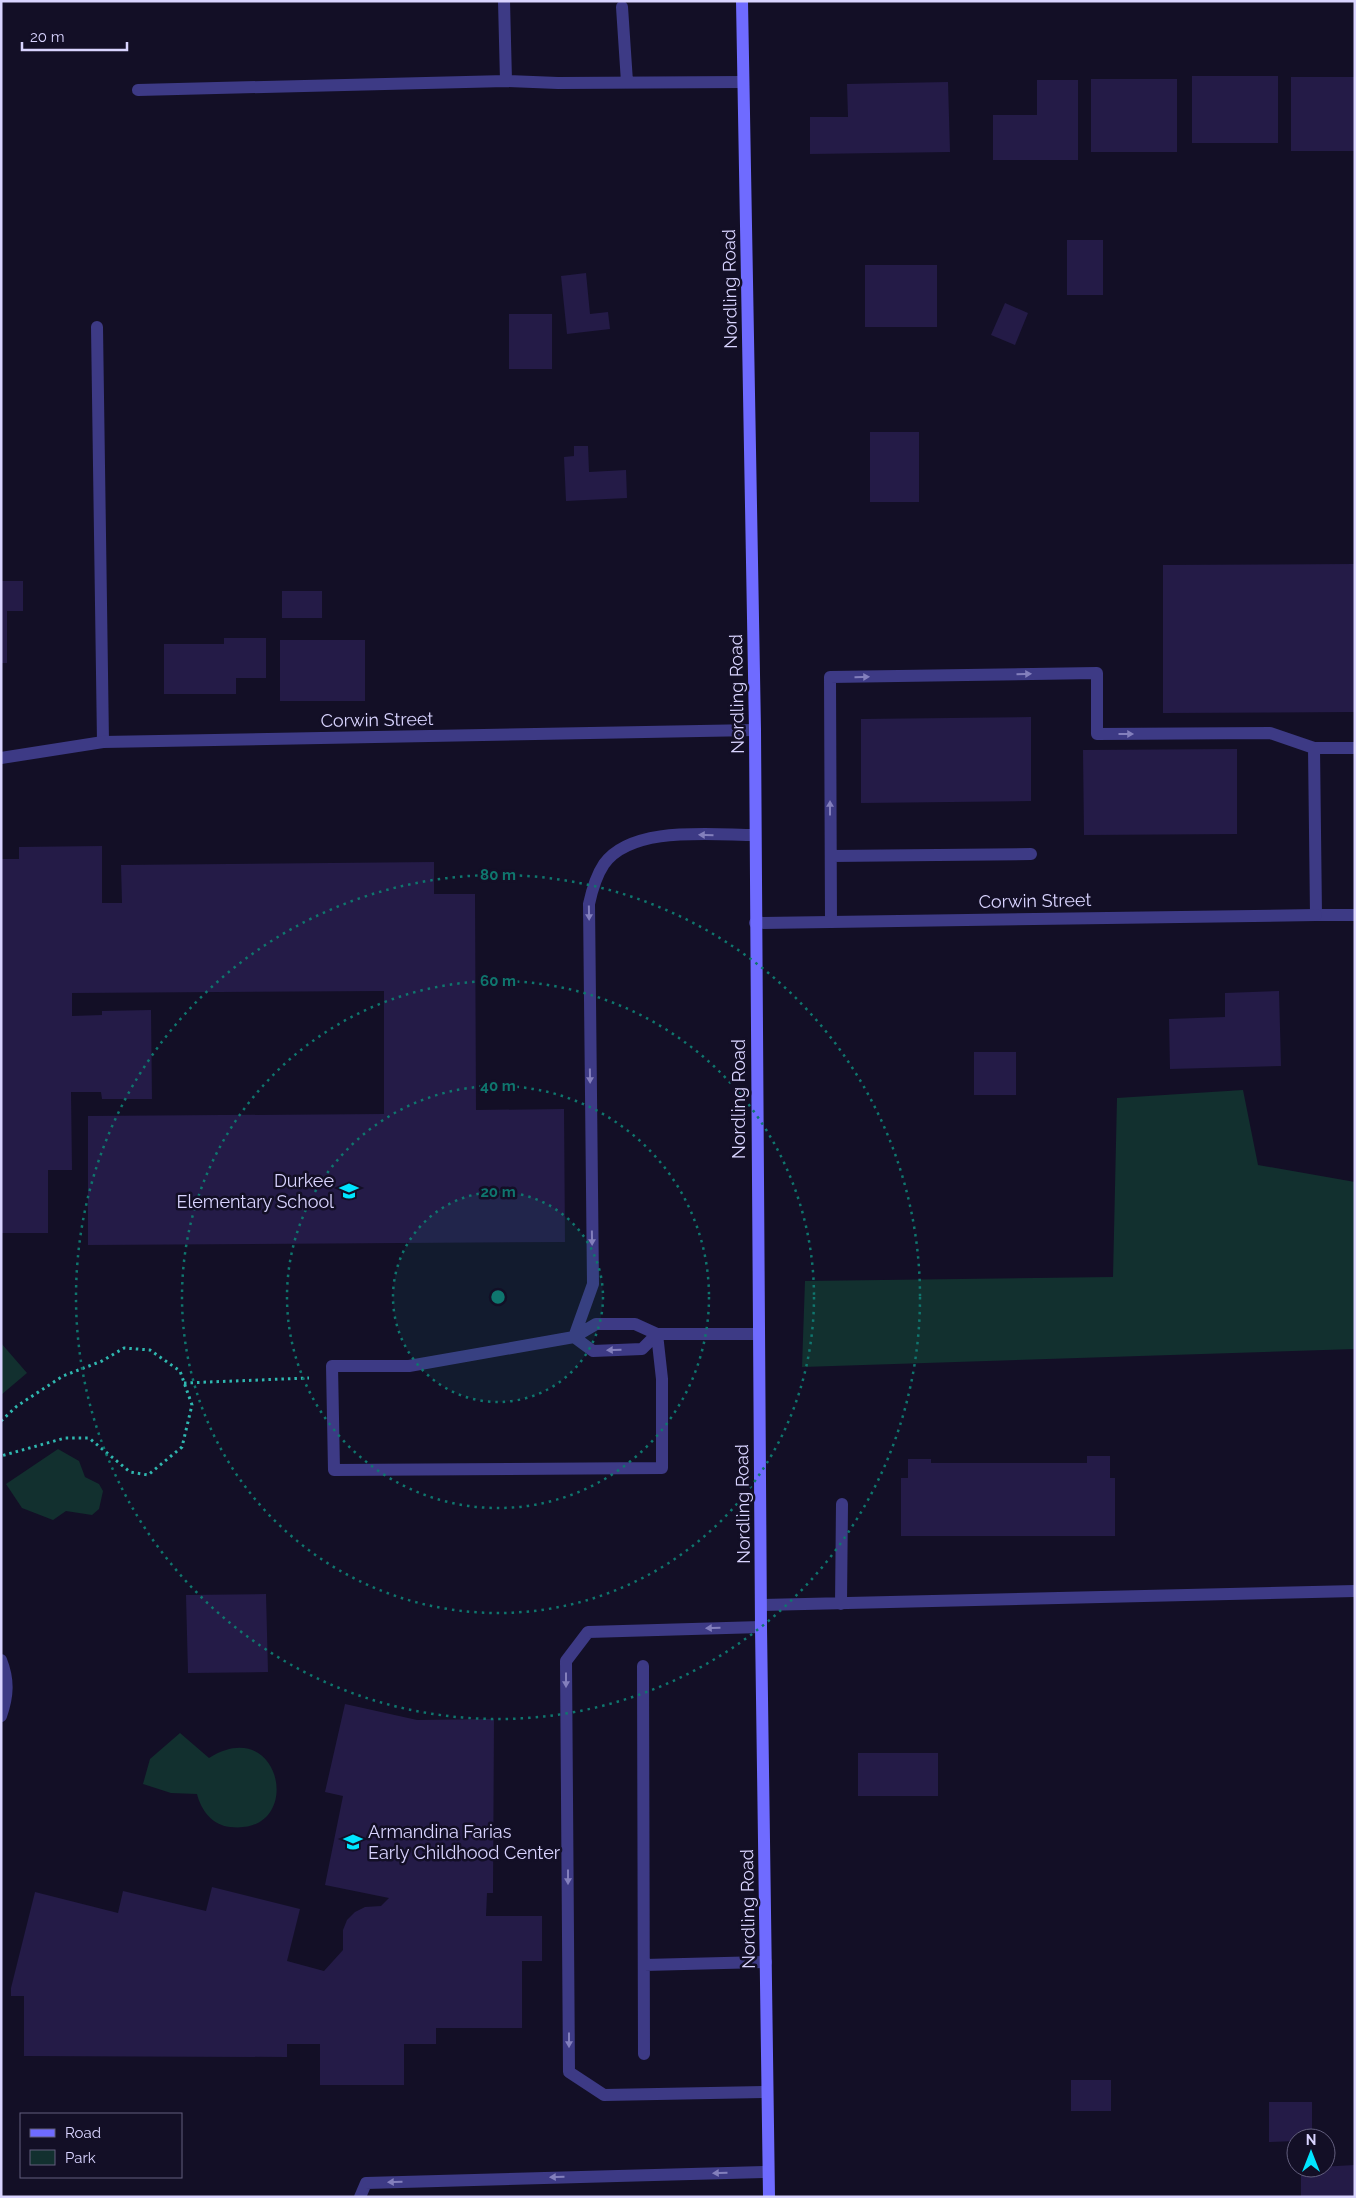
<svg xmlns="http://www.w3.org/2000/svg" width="1356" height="2198" font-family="Raleway,sans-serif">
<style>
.green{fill:#12302f}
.building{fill:#241b47}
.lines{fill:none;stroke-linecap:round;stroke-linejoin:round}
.path{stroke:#2fb8b0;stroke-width:3;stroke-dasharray:2.5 4;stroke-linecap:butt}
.lane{stroke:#3d3a85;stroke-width:12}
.street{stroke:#3d3a85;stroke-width:12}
.secondary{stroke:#6f6bff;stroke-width:12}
.oneway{fill:#837fbc}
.ring{fill:none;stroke:#0f766e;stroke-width:2.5;stroke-dasharray:2.5 5}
.labels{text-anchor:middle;stroke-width:5;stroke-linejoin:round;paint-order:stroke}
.street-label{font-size:18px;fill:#d9d4ff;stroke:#130f26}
.poi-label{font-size:18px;fill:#d9d4ff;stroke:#130f26;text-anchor:end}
.centre{fill:#0f766e;stroke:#130f26;stroke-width:2.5}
.ring-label{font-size:15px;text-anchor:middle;font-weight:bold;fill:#0f766e;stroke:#130f26;stroke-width:5;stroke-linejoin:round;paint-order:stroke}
</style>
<rect width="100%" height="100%" fill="#130f26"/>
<!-- green -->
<path class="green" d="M1243 1090 1258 1165 1355 1182V1349L802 1367 805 1281 1113 1277 1117 1098Z
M1 1343 27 1373 1 1395Z
M58 1449 79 1461 85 1477 99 1484 103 1491 99 1509 92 1515 66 1511 53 1520 22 1508 6 1484Z
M180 1733 209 1758C282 1712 306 1836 230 1827 212 1825 201 1810 197 1794L171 1793 143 1784 150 1759Z"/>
<!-- building -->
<path class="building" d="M1192 76H1278V143H1192Z
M1291 77H1355V151H1291Z
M1091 79H1177V152H1091Z
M1037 80H1078V160H993V115H1037Z
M948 82 950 152 810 154V117H848L847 84Z
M1067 240H1103V295H1067Z
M865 265H937V327H865Z
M586 273 590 314 608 312 610 329 567 334 561 276Z
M1005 303 1028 313 1015 345 991 335Z
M509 314H552V369H509Z
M870 432H919V502H870Z
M574 446H588L589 472 626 470 627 498 566 501 564 457 574 456Z
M1355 564V712L1163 713V565Z
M1 581H23V611H7V663H1Z
M282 591H322V618H282Z
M224 638H266V678H236V694H164V644H224Z
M280 640H365V701H280Z
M1031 717V801L861 803V719Z
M1237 749V834L1084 835 1083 750Z
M102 846V903H122L121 865 434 862V894H475L476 1110 564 1109 565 1242 88 1245V1116L384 1114V991L72 993V1016L102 1015V1011L151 1010 152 1099H102L101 1092H71L72 1170H48V1233H1V859H19V847Z
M1279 991 1281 1066 1170 1069 1169 1019 1225 1017V993Z
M974 1052H1016V1095H974Z
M1087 1456H1110V1478H1115V1536H901V1478H908V1459H931V1463H1087Z
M266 1594 268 1672 188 1673 186 1595Z
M345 1704 417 1720 494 1719 493 1893H487L486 1916H542V1961H522V2028H436V2044H404V2085H320V2044H287V2057L24 2056V1996H11V1988L35 1892 118 1913 123 1891 206 1911 212 1887 300 1909 287 1961 324 1971 343 1950V1930L347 1920 355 1912 365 1907 381 1906 389 1898 325 1885 343 1796 325 1792Z
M858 1753H938V1796H858Z
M1071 2080H1111V2111H1071Z
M1269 2102H1312V2138H1296V2141L1269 2142Z
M1355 2165V2197H1301V2168Z"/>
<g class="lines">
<!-- path -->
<path class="path" d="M184 1383 309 1378
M1 1421 17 1406 63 1376 102 1361 124 1348 150 1350 180 1371 192 1405 182 1447 148 1475 130 1472 89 1438H65L1 1456"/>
<!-- lane -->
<path class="lane" d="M504 1 506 81
M622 7 627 82
M138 90 506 81 558 83 743 82
M97 327 103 742
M1355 748H1314L1316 915H1355
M831 856 1031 854
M831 922 830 677 1097 673V734L1270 733 1314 748
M657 1334 662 1379V1468L334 1470 332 1366H409L574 1337 593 1284 589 904C592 890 596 876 604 864 632 825 712 835 755 835
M657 1334 642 1349 593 1351 574 1337 596 1324H635L657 1334H759
M841 1604 842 1504
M761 1605 1355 1591
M761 1627 588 1632 566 1661 569 2072 604 2095 767 2092
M1 1660C9 1680 8 1696 1 1716
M643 1666 644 2054
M644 1965 766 1962
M360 2197 366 2183 768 2172"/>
<!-- street -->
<path class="street" d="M1 758 103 742 755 730
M755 923 1316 915"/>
<!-- secondary -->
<path class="secondary" d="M742 1 755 730 761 1627 769 2197"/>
</g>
<!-- one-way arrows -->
<defs><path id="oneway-solid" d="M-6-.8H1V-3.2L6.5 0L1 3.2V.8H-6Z" transform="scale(1.25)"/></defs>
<g class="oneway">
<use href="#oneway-solid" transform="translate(1024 674) rotate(-1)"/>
<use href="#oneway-solid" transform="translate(862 677) rotate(-1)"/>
<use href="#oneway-solid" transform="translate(1126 734)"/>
<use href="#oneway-solid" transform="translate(830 808) rotate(-90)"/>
<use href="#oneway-solid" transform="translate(706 835) rotate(-179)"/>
<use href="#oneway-solid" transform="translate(589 913) rotate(89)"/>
<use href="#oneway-solid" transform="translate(590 1076) rotate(89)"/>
<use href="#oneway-solid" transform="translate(592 1238) rotate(89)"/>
<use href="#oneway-solid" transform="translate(614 1350) rotate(178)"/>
<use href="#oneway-solid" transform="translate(713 1628) rotate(178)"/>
<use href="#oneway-solid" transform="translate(566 1680) rotate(90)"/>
<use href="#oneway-solid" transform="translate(568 1877) rotate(90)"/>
<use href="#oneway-solid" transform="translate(569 2040) rotate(90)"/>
<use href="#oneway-solid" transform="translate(720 2173) rotate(178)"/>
<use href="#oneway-solid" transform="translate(557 2177) rotate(178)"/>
<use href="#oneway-solid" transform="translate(395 2182) rotate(178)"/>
</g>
<!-- distance rings -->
<circle cx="498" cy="1297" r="105" fill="#0f766e" fill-opacity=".12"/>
<g class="ring">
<circle cx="498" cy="1297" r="105"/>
<circle cx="498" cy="1297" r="211"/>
<circle cx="498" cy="1297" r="316"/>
<circle cx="498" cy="1297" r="422"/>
</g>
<!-- icons -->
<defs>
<g id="school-bare" transform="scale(1.5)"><path d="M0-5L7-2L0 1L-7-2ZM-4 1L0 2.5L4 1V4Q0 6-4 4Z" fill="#00e5ff" stroke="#130f26" stroke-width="2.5" paint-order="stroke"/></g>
</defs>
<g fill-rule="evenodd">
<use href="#school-bare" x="349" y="1191"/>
<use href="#school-bare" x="353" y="1842"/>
</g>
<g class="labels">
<!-- street labels -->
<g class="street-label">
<text transform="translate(730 289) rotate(-91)" y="6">Nordling Road</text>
<text transform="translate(737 694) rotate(-91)" y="6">Nordling Road</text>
<text transform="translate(377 720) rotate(-1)" y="6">Corwin Street</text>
<text transform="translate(1035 901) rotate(-1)" y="6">Corwin Street</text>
<text transform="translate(739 1099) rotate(-90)" y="6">Nordling Road</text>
<text transform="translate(743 1504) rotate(-91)" y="6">Nordling Road</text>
<text transform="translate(748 1909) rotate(-91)" y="6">Nordling Road</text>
</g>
<!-- poi labels -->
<g class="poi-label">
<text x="334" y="1187">Durkee<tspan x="334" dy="21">Elementary School</tspan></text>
<text x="368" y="1838" text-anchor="start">Armandina Farias<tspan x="368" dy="21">Early Childhood Center</tspan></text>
</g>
</g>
<circle cx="498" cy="1297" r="8" class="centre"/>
<g class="ring-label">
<text x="498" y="880">80 m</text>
<text x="498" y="986">60 m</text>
<text x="498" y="1091">40 m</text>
<text x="498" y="1197">20 m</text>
</g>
<!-- border -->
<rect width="1356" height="2198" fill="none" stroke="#d9d4ff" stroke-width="5"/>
<!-- legend -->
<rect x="20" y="2113" width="162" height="65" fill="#130f26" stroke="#625e7d"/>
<rect x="30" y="2129" width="25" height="8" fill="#6f6bff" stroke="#625e7d"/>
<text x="65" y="2138" font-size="15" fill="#d9d4ff">Road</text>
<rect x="30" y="2150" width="25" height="15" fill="#12302f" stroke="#625e7d"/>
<text x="65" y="2163" font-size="15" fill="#d9d4ff">Park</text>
<!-- north arrow -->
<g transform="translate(1311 2153)"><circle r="24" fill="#130f26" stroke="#625e7d"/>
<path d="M0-4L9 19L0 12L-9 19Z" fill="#00e5ff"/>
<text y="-8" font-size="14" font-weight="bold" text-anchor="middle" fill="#d9d4ff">N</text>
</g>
<!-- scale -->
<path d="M22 42v8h105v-8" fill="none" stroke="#d9d4ff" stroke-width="2.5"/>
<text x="30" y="42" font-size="15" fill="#d9d4ff" stroke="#130f26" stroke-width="4" paint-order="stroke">20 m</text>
</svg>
